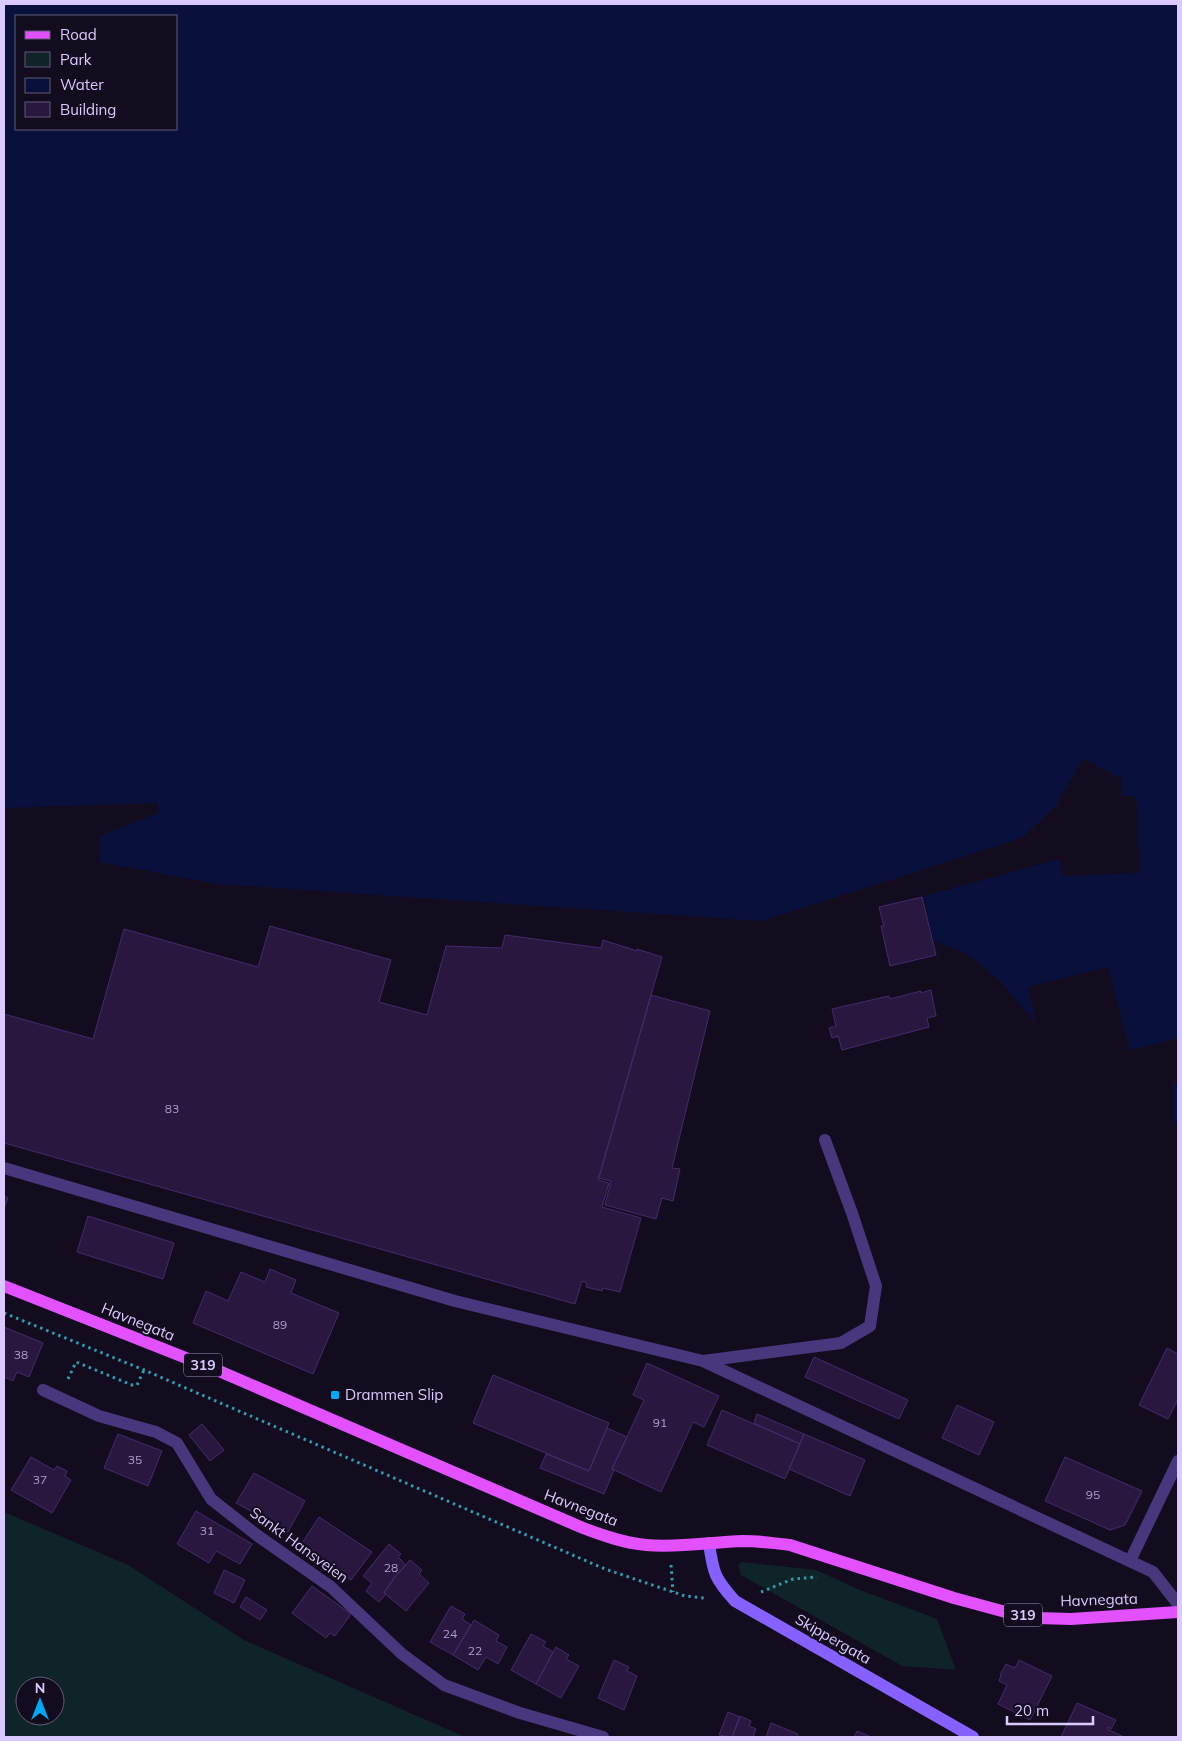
<svg xmlns="http://www.w3.org/2000/svg" width="1182" height="1741" font-family="Mulish,sans-serif">
<style>
.green{fill:#0f2428;fill-rule:evenodd}
.water{fill:#09103b;fill-rule:evenodd}
.building{fill:#281840;stroke:#452a6c}
.lines{fill:none;stroke-linecap:round;stroke-linejoin:round}
.path{stroke:#2d9cb0;stroke-width:3;stroke-dasharray:2.5 4;stroke-linecap:butt}
.service{stroke:#49377e;stroke-width:12}
.minor{stroke:#49377e;stroke-width:12}
.secondary{stroke:#8661ff;stroke-width:12}
.primary{stroke:#e351ff;stroke-width:12}
.poi-dot{fill:#00a8f5;stroke:#130c1f;stroke-width:2}
.labels{text-anchor:middle;stroke-width:4;stroke-linejoin:round;paint-order:stroke}
.number-label{font-size:12px;fill:#ae9ecf}
.shield{fill:#130c1f;stroke:#9f91bc;stroke-width:1}
.shield-label{font-size:14px;font-weight:bold;fill:#dbcaff}
.street-label{font-size:15px;fill:#dbcaff;stroke:#130c1f}
.poi-label{font-size:15px;fill:#dbcaff;stroke:#130c1f;text-anchor:start}
</style>
<rect width="100%" height="100%" fill="#130c1f"/>
<!-- green -->
<path class="green" d="M4 1512 128 1565 244 1640 465 1737H4ZM25 1686H55V1716H25Z
M742 1562 816 1570 860 1590 937 1619 956 1670 902 1666 741 1575 738 1565Z"/>
<!-- water -->
<path class="water" d="M4 4H1178V1038L1130 1050 1108 967 1028 987 1036 1023 1003 984 971 956 933 940 924 896 1059 859 1063 876 1140 873 1136 796H1121L1122 779 1083 759 1056 806 1022 838 762 921 217 884 100 862 99 836 158 813V803L4 808ZM16 16H176V129H16Z
M1178 1083V1126L1174 1120V1084Z"/>
<!-- building -->
<path class="building" d="M922 897 936 955 890 966 881 926H884L879 907Z
M270 926 391 960 379 1002 427 1015 446 946 502 948 505 935 601 948 603 940 637 951V949L662 957 598 1180 609 1183 602 1207 641 1218 620 1292 603 1288 602 1291 586 1287 587 1283 582 1281 575 1304 4 1143V1014L93 1039 124 929 258 967Z
M931 990 936 1016 927 1018 929 1027 842 1050 838 1036 832 1038 829 1028 836 1026 832 1009 889 996 890 999 921 991V993Z
M651 995 710 1011 672 1168 680 1169 673 1201 662 1198 656 1219 605 1205 611 1181 599 1178Z
M4 1196 8 1198 4 1208Z
M88 1216 174 1243 163 1279 77 1252Z
M270 1269 296 1280 291 1293 339 1313 313 1374 193 1323 206 1291 228 1301 241 1272 265 1282Z
M4 1327 43 1343 29 1377 17 1372 13 1381 4 1377Z
M1167 1348 1178 1354V1399L1168 1419 1139 1405Z
M814 1357 908 1400 899 1419 805 1377Z
M647 1363 719 1396 704 1427 693 1422 661 1492 612 1469 644 1400 633 1395Z
M493 1375 609 1423 589 1471 473 1423Z
M957 1405 994 1422 979 1455 942 1438Z
M722 1410 800 1444 785 1479 707 1445Z
M757 1414 804 1434 800 1444 754 1423Z
M202 1424 224 1450 210 1461 189 1435Z
M607 1428 627 1437 612 1469 614 1470 604 1494 540 1468 546 1454 589 1471Z
M118 1434 162 1451 148 1486 104 1468Z
M804 1434 865 1460 850 1496 789 1469Z
M31 1457 54 1470 57 1466 67 1471 65 1476 71 1480 52 1513 11 1490Z
M1065 1457 1142 1491 1125 1525 1110 1530 1045 1501Z
M254 1473 305 1501 288 1532 268 1521 267 1524 249 1514 251 1511 236 1503Z
M196 1511 252 1544 240 1564 216 1551 209 1563 177 1544Z
M319 1517 372 1552 351 1580 300 1546Z
M389 1544 401 1554 398 1557 406 1565 394 1578 384 1593 386 1594 379 1602 366 1591 372 1583 363 1576Z
M410 1560 422 1570 419 1574 429 1583 406 1611 384 1593 394 1578Z
M224 1570 245 1580 234 1603 214 1593Z
M312 1586 351 1614 335 1636 330 1633 326 1638 292 1613Z
M246 1597 267 1610 260 1620 240 1607Z
M451 1606 465 1614 462 1619 471 1625 453 1655 430 1642Z
M474 1620 499 1635 496 1641 507 1647 498 1664 486 1657 478 1670 453 1655Z
M531 1634 546 1642 543 1646 553 1652 536 1684 511 1670Z
M556 1647 569 1655 566 1659 579 1666 561 1698 536 1684Z
M614 1660 629 1667 627 1671 637 1676 624 1710 598 1698Z
M1019 1660 1052 1676 1030 1720 998 1704 1007 1685 999 1681 1001 1675H1000L1006 1664 1015 1668Z
M1077 1703 1116 1720 1111 1729 1108 1727 1107 1729 1122 1736 1121 1737H1061Z
M728 1712 740 1717 732 1737 719 1735Z
M740 1716 751 1721 749 1726 756 1729 753 1737H732Z
M771 1723 798 1734 797 1737H766Z
M857 1731 871 1737H854Z"/>
<g class="lines">
<!-- path -->
<path class="path" d="M4 1313 144 1370 605 1569 685 1596 704 1598
M68 1379 76 1362 132 1385H137L144 1370
M671 1565 673 1592
M761 1592 793 1579 817 1577"/>
<!-- service -->
<path class="service" d="M4 1168 455 1301 703 1361 1153 1572 1178 1604
M703 1361 841 1343 870 1326 876 1286 852 1213 825 1140
M1130 1561 1178 1461"/>
<!-- minor -->
<path class="minor" d="M43 1390 99 1416 156 1432 177 1443 211 1499 258 1536 331 1587 402 1654 444 1685 520 1713 603 1737"/>
<!-- secondary -->
<path class="secondary" d="M709 1543C713 1573 715 1579 735 1601L973 1737"/>
<!-- primary -->
<path class="primary" d="M4 1286 219 1371 583 1528C604 1536 624 1543 646 1545 679 1548 711 1542 743 1541 759 1541 774 1543 790 1545L954 1598 1013 1614 1038 1618 1071 1619 1178 1612"/>
</g>
<!-- markers -->
<rect class="poi-dot" x="330" y="1390" width="10" height="10" rx="2.5"/>
<g class="labels">
<!-- number labels -->
<g class="number-label">
<text x="172" y="1113">83</text>
<text x="280" y="1329">89</text>
<text x="21" y="1359">38</text>
<text x="660" y="1427">91</text>
<text x="135" y="1464">35</text>
<text x="40" y="1484">37</text>
<text x="1093" y="1499">95</text>
<text x="207" y="1535">31</text>
<text x="391" y="1572">28</text>
<text x="450" y="1638">24</text>
<text x="475" y="1655">22</text>
</g>
<!-- shield labels -->
<g class="shield">
<rect x="184" y="1353.5" width="38" height="23" rx="4"/>
<rect x="1004" y="1603.5" width="38" height="23" rx="4"/>
</g>
<g class="shield-label">
<text x="203" y="1370">319</text>
<text x="1023" y="1620">319</text>
</g>
<!-- street labels -->
<g class="street-label">
<text transform="translate(138 1322) rotate(22)" y="5">Havnegata</text>
<text transform="translate(581 1508) rotate(21)" y="5">Havnegata</text>
<text transform="translate(299 1545) rotate(36)" y="5">Sankt Hansveien</text>
<text transform="translate(1099 1600) rotate(-2)" y="5">Havnegata</text>
<text transform="translate(833 1639) rotate(30)" y="5">Skippergata</text>
</g>
<!-- poi labels -->
<g class="poi-label">
<text x="345" y="1400">Drammen Slip</text>
</g>
</g>
<!-- border -->
<rect width="1182" height="1741" fill="none" stroke="#dbcaff" stroke-width="10"/>
<!-- legend -->
<rect x="15" y="15" width="162" height="115" fill="#130c1f" stroke="#635879"/>
<rect x="25" y="31" width="25" height="8" fill="#e351ff" stroke="#635879"/>
<text x="60" y="40" font-size="15" fill="#dbcaff">Road</text>
<rect x="25" y="52" width="25" height="15" fill="#0f2428" stroke="#635879"/>
<text x="60" y="65" font-size="15" fill="#dbcaff">Park</text>
<rect x="25" y="78" width="25" height="15" fill="#09103b" stroke="#635879"/>
<text x="60" y="90" font-size="15" fill="#dbcaff">Water</text>
<rect x="25" y="102" width="25" height="15" fill="#281840" stroke="#635879"/>
<text x="60" y="115" font-size="15" fill="#dbcaff">Building</text>
<!-- north arrow -->
<g transform="translate(40 1701)"><circle r="24" fill="#130c1f" stroke="#635879"/>
<path d="M0-4L9 19L0 12L-9 19Z" fill="#00a8f5"/>
<text y="-8" font-size="14" font-weight="bold" text-anchor="middle" fill="#dbcaff">N</text>
</g>
<!-- scale -->
<path d="M1007 1716v8h86v-8" fill="none" stroke="#dbcaff" stroke-width="2.5"/>
<text x="1014" y="1716" font-size="15" fill="#dbcaff" stroke="#130c1f" stroke-width="4" paint-order="stroke">20 m</text>
</svg>
